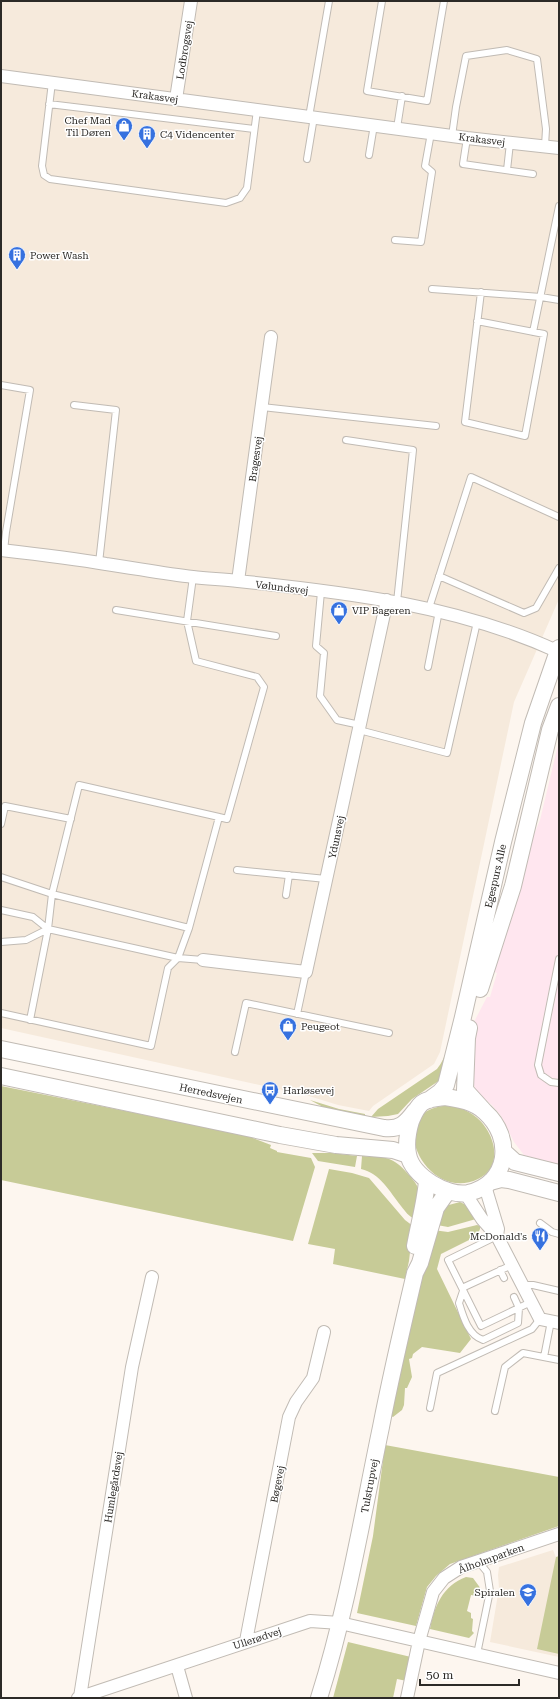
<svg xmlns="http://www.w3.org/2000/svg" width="560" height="1699" font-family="'Roboto Serif',serif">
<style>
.commercial{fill:#ffe6ef}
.built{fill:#f6eadc}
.green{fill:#c7cb97}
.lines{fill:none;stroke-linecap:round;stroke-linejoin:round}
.service-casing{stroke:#c1bbb4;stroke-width:8}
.minor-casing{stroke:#c1bbb4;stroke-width:14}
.tertiary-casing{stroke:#c1bbb4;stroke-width:18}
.service{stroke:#fff;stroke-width:6}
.minor{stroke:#fff;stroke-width:12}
.tertiary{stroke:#fff;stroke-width:16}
.labels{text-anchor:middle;stroke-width:3;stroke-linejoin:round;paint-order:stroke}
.street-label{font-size:10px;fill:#2c2a27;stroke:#fff}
.poi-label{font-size:10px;fill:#2c2a27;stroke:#fff;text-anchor:start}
</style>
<rect width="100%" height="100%" fill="#fdf6ef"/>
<!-- commercial -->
<path class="commercial" d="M559 741V1165L524 1155 514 1142 501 1116 492 1105 476 1092 472 1078V1043L475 1020 487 997H490L497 973 494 972 496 951 533 837 540 820Z"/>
<!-- built -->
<path class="built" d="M1 1H559V599L514 702 440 1052 434 1064 373 1106 369 1111 338 1105 309 1096 1 1028Z
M553 1550 557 1560 559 1559V1657L490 1642 499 1588 498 1575 499 1567Z"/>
<!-- green -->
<path class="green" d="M452 1026 440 1080 412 1099 398 1114 388 1116 371 1117 378 1109 437 1069C447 1057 449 1041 452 1026Z
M1 1086 245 1135 271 1145 270 1148 277 1151V1152L311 1158 315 1167 293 1241 1 1180Z
M310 1100 339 1109 365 1114V1116L323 1107Z
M443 1106C454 1106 463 1108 472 1114 494 1128 506 1166 478 1179 428 1204 382 1114 443 1106Z
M312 1153H332L357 1156 355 1167 318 1161Z
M362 1156C386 1157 393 1156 409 1175 414 1181 419 1186 419 1194 419 1203 416 1211 415 1219 409 1217 405 1211 401 1206 390 1192 380 1173 361 1169Z
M329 1169 352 1173 369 1178 405 1220 413 1226 409 1261 405 1279 333 1264 335 1249 308 1244Z
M460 1202 468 1206 476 1219 448 1227 437 1225 445 1206Z
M477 1225 480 1226V1229L477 1236 441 1254 437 1269 471 1339 460 1353 422 1347 413 1354 412 1358 409 1359 412 1377 407 1388H405L404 1405 402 1410 393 1417 391 1416 423 1266 433 1230 448 1232Z
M385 1445 559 1477V1526L450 1564 436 1576 427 1587 416 1626 357 1613 373 1536Z
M559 1556V1654L537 1649 556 1557Z
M466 1577 473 1578 481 1589 482 1597 471 1595 467 1611 471 1613V1618L473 1619 472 1631 474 1633 469 1638 430 1629C434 1607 443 1585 466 1577Z
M348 1642 411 1657 407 1681 397 1679 393 1698H333Z"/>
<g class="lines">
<!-- service casing -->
<g class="service-casing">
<path id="service" d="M382 1 367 91 427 101 444 1
M52 82 42 166 44 175 50 179 226 203 240 198 247 188 257 110
M49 104 254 129
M309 117 329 1
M397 128 402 96
M452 136 456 107 466 56 507 50 537 59 546 129 545 146
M467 138 463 164 533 174
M369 155 374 125
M307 159 314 117
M507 170 510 143
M395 240 421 242 432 172 425 166 431 133
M432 289 541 297 559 300
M477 321 544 334 525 436 465 422 481 292
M533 332 559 206
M1 385 30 390 6 532 4 551
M74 405 116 410 99 563
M262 407 436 426
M346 440 413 450 397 602
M439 576 524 613 536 608 559 568
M193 577 187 621 196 661 257 677 264 687 227 819 219 817 79 785 52 894 189 928 219 817
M321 592 316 646 324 653 320 696 337 720 360 725
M429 608 471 477 559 517
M116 610 276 636
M428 667 439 611
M359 730 447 753 477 622
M1 824 5 806 71 819
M237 870 326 879
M1 877 52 894 48 929 30 1020
M286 895 289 875
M1 910 33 917 48 929 178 958 203 960
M1 942 26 940 48 929
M559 959 538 1065 541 1075 551 1082 559 1083
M1 1013 151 1046 168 968 178 958 189 928
M297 1014 306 972
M235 1052 246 1003 389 1033
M540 1223 552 1232 559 1234
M497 1236 448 1260 481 1326 531 1302
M500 1270 504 1278
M523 1285H533L559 1291
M462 1288 512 1265
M463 1291 459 1303C463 1316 468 1335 483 1340L518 1323 519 1308 514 1297
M544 1357 551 1321
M430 1408 437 1373 532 1329 540 1319
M495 1411 505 1367 523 1353 559 1360
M477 1654 490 1591 487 1572 478 1561"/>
</g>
<!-- minor casing -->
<g class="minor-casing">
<path id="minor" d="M1 76 467 138 559 148
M176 99 191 1
M1 550C36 554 71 558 106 564 135 568 164 574 193 577 208 579 223 579 238 581 346 592 460 606 559 652
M238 581 271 337
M203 960 306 972 387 600
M485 1186 498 1229 497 1236
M465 1193 482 1219 497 1236 540 1319 559 1323
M246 1641 289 1417 296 1402 313 1378 324 1332
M177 1666 186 1698
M80 1697 132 1367 152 1277
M78 1698 310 1621 340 1623 559 1673
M407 1698 419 1641 433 1592 444 1578 461 1567 559 1534"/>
</g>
<!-- tertiary casing -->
<g class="tertiary-casing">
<path id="tertiary" d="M480 989 513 886 550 730 559 706
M469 1028 467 1038 465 1090 485 1112
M1 1049 384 1128C400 1130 406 1123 415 1111
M1 1076 280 1135 336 1145 393 1150 408 1155
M445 1097C460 1099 474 1102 485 1112 514 1138 509 1184 468 1193 447 1197 412 1176 408 1154 406 1144 408 1131 411 1121 414 1114 416 1108 422 1103 429 1098 438 1098 445 1097Z
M429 1100 440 1092 446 1085 463 1017 503 842 533 723 559 648
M504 1152 515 1162 559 1173
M490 1182 501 1179 509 1180 559 1193
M415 1246C419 1224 425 1203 427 1181
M319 1698C347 1609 362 1518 381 1427 391 1375 403 1324 415 1273L420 1263 436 1208 448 1191"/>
</g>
<!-- service -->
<use href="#service" class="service"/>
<!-- minor -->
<use href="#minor" class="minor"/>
<!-- tertiary -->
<use href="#tertiary" class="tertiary"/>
</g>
<!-- icons -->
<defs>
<g id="shop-pin" transform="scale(0.9)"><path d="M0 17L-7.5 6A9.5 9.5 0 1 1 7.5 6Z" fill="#3671df" stroke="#fff"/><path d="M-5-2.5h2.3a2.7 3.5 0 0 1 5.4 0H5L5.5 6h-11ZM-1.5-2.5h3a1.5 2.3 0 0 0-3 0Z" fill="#fff"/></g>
<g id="building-pin" transform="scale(0.9)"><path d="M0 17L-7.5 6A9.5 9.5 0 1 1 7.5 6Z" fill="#3671df" stroke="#fff"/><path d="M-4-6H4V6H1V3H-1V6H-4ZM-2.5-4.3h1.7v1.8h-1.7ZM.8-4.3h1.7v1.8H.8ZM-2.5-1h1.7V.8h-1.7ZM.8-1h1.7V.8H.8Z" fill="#fff"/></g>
<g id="bus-pin" transform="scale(0.9)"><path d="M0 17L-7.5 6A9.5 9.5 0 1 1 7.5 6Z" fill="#3671df" stroke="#fff"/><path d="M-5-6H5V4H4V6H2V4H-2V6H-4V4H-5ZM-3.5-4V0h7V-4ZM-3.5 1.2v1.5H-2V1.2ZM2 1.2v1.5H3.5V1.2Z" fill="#fff"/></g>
<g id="restaurant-pin" transform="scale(0.9)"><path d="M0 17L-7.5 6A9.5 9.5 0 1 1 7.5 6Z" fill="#3671df" stroke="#fff"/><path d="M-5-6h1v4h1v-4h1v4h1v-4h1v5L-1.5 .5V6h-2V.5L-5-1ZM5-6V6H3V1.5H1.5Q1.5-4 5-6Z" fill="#fff"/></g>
<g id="school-pin" transform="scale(0.9)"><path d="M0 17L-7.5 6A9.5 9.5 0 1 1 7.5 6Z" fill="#3671df" stroke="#fff"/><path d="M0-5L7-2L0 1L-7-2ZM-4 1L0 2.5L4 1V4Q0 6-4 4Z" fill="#fff"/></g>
</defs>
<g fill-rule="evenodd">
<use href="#shop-pin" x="124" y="126"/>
<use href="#building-pin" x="147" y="134"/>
<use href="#building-pin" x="17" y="255"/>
<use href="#shop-pin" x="339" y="610"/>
<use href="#shop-pin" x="288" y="1026"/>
<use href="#bus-pin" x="270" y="1090"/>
<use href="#restaurant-pin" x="540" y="1236"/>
<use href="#school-pin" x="528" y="1592"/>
</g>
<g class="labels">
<!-- street labels -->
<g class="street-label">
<text transform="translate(184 50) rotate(-81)" y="4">Lodbrogsvej</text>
<text transform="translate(155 96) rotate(8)" y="4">Krakasvej</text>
<text transform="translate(482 139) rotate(7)" y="4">Krakasvej</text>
<text transform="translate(255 459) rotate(-82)" y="4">Bragesvej</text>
<text transform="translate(282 587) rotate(7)" y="4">Vølundsvej</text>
<text transform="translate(336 837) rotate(-78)" y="4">Ydunsvej</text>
<text transform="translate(495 876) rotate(-77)" y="4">Egespurs Alle</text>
<text transform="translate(211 1093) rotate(12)" y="4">Herredsvejen</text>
<text transform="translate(277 1484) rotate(-79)" y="4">Bøgevej</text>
<text transform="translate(369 1486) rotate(-79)" y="4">Tulstrupvej</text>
<text transform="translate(113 1487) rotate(-81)" y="4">Humlegårdsvej</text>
<text transform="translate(491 1558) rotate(-20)" y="4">Ålholmparken</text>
<text transform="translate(257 1638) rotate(-18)" y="4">Ullerødvej</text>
</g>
<!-- poi labels -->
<g class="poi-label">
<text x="111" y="124" text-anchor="end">Chef Mad<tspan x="111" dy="12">Til Døren</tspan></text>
<text x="160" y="138">C4 Videncenter</text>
<text x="30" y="259">Power Wash</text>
<text x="352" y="614">VIP Bageren</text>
<text x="301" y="1030">Peugeot</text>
<text x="283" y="1094">Harløsevej</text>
<text x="527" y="1240" text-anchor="end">McDonald's</text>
<text x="515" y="1596" text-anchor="end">Spiralen</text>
</g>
</g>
<!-- border -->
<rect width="560" height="1699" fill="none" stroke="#2c2a27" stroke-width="4"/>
<!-- scale -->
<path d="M420 1679v6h99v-6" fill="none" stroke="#2c2a27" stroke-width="2"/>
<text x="426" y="1679" font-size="12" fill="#2c2a27" stroke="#ffffff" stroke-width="3" paint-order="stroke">50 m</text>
</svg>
